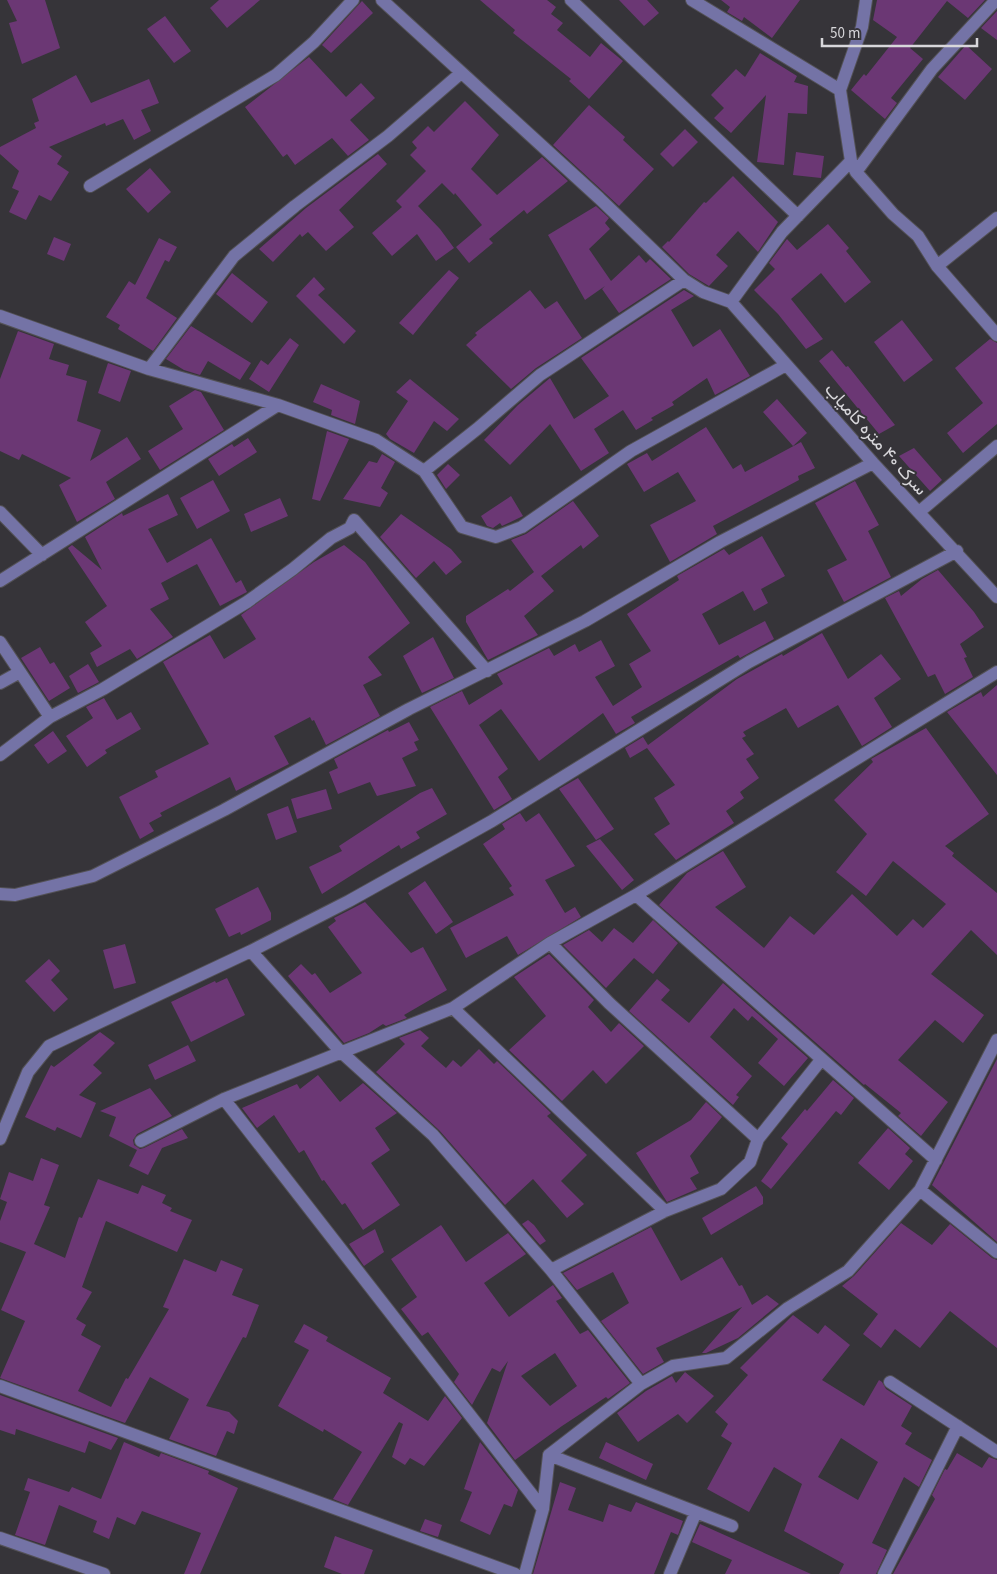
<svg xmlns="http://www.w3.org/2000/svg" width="997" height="1574" font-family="'Source Sans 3',Vazirmatn,sans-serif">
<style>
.building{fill:#6b3774;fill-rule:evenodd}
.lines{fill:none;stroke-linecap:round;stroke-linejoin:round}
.minor-casing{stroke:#535156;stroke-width:14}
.minor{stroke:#7473a6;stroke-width:12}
.labels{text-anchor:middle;stroke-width:4;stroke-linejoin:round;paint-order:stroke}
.street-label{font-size:18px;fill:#d8d7db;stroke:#363439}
</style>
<rect width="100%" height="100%" fill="#363439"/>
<!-- building -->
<path class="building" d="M7 0H45L60 48 22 64 9 23 17 21Z
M219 0H260L227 28 210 8Z
M480 0H547L556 7 551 14 563 23 557 30 590 57 601 43 623 61 589 99 569 81 571 79 513 33 515 30Z
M619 0H647L659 13 644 26Z
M721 0H800L772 38 744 17 742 21 727 12 730 7Z
M877 0H985L968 18 947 1 910 48 923 59 891 98 897 103 885 119 851 90 864 74 866 76 897 37 873 20Z
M362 1 373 13 331 53 322 45Z
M997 11V40L981 28Z
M165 16 191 51 174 63 147 29Z
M966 45 992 69 965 100 938 77Z
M760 53 797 76 794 82 808 86 807 114 788 113 784 165 757 162 766 95 731 133 714 118 724 108 711 95 736 69 745 77Z
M309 57 346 97 361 83 375 98 350 120 369 140 348 156 332 138 295 165 287 154 283 157 245 107Z
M76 75 91 103 149 79 159 103 141 110 151 131 134 140 123 119 106 126 105 123 49 147 62 156 57 164 69 172 51 201 39 195 26 220 9 212 19 191 12 188 19 171 0 154V147L36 128 34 123 39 121 32 99Z
M465 101 499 135 471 169 497 195 542 157 568 181 527 214 524 210 489 239 493 243 469 263 456 247 482 225 455 193 454 195 442 183 418 206 440 229 454 248 436 261 417 234 392 256 372 233 402 207 396 201 426 171 410 155 417 148 412 142 428 126 434 132Z
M589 105 625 137 623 140 654 169 619 206 553 145Z
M685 129 698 142 673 167 660 154Z
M796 152 824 156 821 178 793 175Z
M378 154 387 164 339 210 354 227 326 251 308 232 302 237 300 234 273 262 259 249 306 208Z
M150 168 171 192 148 213 126 189Z
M733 176 778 222 758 252 738 231 716 255 728 266 709 286 689 274 662 247 668 241 669 242 704 202 706 203Z
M596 206 609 218 605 223 610 229 589 249 611 281 639 255 646 263 650 259 671 279 619 313 602 289 605 286 585 300 548 235Z
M828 224 849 248 846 251 871 282 845 303 821 273 791 299 823 339 806 349 778 314 754 290 775 269 769 263 787 239 797 250Z
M54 237 71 244 64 261 47 254Z
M159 238 177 247 169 262 165 260 146 298 177 318 153 351 118 329 120 325 106 317 129 281 135 285Z
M449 270 459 278 413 335 399 323Z
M232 273 268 302 252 323 216 294Z
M314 277 325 289 318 295 356 331 344 344 296 296Z
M530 290 545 309 557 301 582 338 536 368 511 389 466 345 477 335 475 333Z
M684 290 694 296 671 310 693 347 720 329 750 376 715 395 707 378 672 402 674 405 651 418 653 420 636 430 623 410 594 429 609 453 581 471 550 424 510 465 484 440 518 405 550 378 574 419 609 396 581 358Z
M902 320 933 360 904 382 874 342Z
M191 326 251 363 240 380 208 361 200 375 184 370 166 359Z
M18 331 54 344 49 359 69 365 66 375 87 381 77 421 101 430 90 461 127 437 141 459 106 482 115 499 77 522 59 485 71 478 22 454 19 460 0 451V379Z
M290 338 299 345 269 392 249 379 261 360 268 365Z
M990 339 997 343V424L963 453 947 433 983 403 955 368Z
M832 350 846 367 848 366 895 425 879 434 819 361Z
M108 363 131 371 120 402 98 393Z
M410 379 459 419 447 431 434 421 414 453 390 439 386 434 408 401 396 392Z
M321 384 360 401 355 424 331 415 332 410 313 402Z
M195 390 201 392 224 430 160 470 148 451 183 429 169 406Z
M777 399 807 433 793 446 763 412Z
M706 427 733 469 741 464 745 472 801 442 815 468 798 476 799 480 713 526 717 534 670 562 650 525 696 501 678 472 644 492 627 464 647 453 652 461Z
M327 431 349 439 320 501 312 499Z
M248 438 257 452 219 476 208 459 232 444 234 447Z
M914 448 942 480 930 491 899 456Z
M382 454 395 462 381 488 388 493 380 507 343 499 369 461 377 463Z
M448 464 460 475 446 489 437 475Z
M213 480 230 511 197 529 180 498Z
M855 481 879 525 868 531 891 577 844 602 827 570 847 560 815 503Z
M168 494 178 515 148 529 167 563 211 538 236 583 241 580 247 592 220 606 197 564 161 583 169 599 150 609 173 637 137 659 130 649 97 667 90 653 102 646 85 622 107 606 68 548 72 545 102 570 85 537 122 513 123 516Z
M511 496 523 516 502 526 500 523 493 528 487 526 481 516Z
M280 498 288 516 251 532 244 514Z
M573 501 599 536 583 549 581 545 541 576 554 591 524 616 538 635 488 660 466 622V616L508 589 510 591 534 572 511 540 526 534Z
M401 514 451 549 462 562 446 575 434 561 416 578 380 537Z
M762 536 785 576 761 589 768 603 754 611 743 591 702 614 719 645 765 621 774 639 740 658 738 655 631 717 635 723 616 734 603 713 539 761 501 709 479 725 508 769 498 777 512 799 494 810 430 707 462 691 469 705 503 684 497 674 549 648 554 656 575 644 579 652 601 640 615 666 595 677 613 706 642 687 629 664 651 651 627 614 679 580 677 576 724 549 729 555Z
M344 545 365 562 410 623 368 657 382 675 363 685 380 716 326 745 314 720 312 721 310 717 274 736 289 764 236 791 230 777 160 813 162 816 149 823 154 831 140 839 119 797 158 777 155 771 209 744 163 662 210 635 224 659 256 639 241 615 314 562Z
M938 570 974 612 984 627 960 644 967 657 964 658 973 677 945 694 935 674 928 677 885 598 899 591 901 596 922 579Z
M822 633 848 679 881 654 901 679 874 698 892 727 862 746 838 705 798 728 786 708 743 732 746 736 742 738 754 754 746 759 759 778 740 792 744 798 726 811 734 823 676 860 654 834 670 824 654 798 675 785 647 748 630 758 625 748 643 737 648 745 737 679 782 654 783 656Z
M433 637 454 678 422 693 403 656Z
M40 647 50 664 54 662 70 688 49 701 21 658Z
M88 664 99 682 78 693 69 676Z
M997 685V775L947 712 981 692 983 697Z
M104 698 117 720 131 712 141 729 105 750 107 753 87 767 66 736 93 718 86 707Z
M409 722 419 740 414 742 418 750 402 758 416 786 377 796 370 782 338 794 329 772 338 768 334 759 388 730 389 732Z
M926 728 989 814 945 846 954 853 952 856 997 893V955L971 930 931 974 984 1015 963 1043 935 1020 898 1060 948 1102 921 1136 898 1116 901 1113 865 1084 864 1085 659 905 687 873 723 851 746 887 715 907 764 948 790 916 814 935 852 894 897 936 913 919 923 928 946 904 893 861 866 896 836 872 867 834 834 800 873 762 871 759Z
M53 731 67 751 48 764 34 745Z
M578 778 614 829 596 840 559 789Z
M432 788 447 814 416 832 420 838 401 849 399 845 322 894 309 867 342 851 339 846 420 793Z
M326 789 332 809 297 819 291 799Z
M288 806 297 832 276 840 267 814Z
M520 813 526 822 539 813 575 866 545 880 565 913 575 907 581 917 518 955 507 936 466 958 450 928 514 895 509 888 512 886 483 844 505 829 502 824Z
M600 839 634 880 622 890 586 846Z
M425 881 453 922 436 934 408 893Z
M258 887 271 913V920L241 935 240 932 229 937 215 909Z
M365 902 411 953 423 947 447 990 404 1015 407 1018 386 1026 383 1024 369 1033 344 1043 288 976 301 964 312 975 315 973 330 993 362 973 328 927 336 921 334 918Z
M653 920 678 943 653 974 634 958 606 988 563 945 589 930 602 942 614 928 633 943Z
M125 944 136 983 114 989 103 950Z
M549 954 594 1000 588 1007 611 1032 619 1023 644 1046 606 1084 593 1070 562 1101 509 1050 546 1016 514 977Z
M49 959 60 971 51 980 68 999 54 1012 25 981Z
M227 978 245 1015 191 1042 171 1002 215 981 216 983Z
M657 979 670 990 661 1000 689 1023 723 983 808 1058 784 1086 758 1063 778 1039 752 1016 748 1021 734 1008 710 1037 752 1076 736 1095 739 1097 733 1105 629 1011Z
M420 1030 429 1038 421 1046 446 1068 453 1060 461 1067 479 1049 494 1064 497 1061 551 1113 547 1116 587 1155 561 1181 584 1204 567 1218 533 1179 505 1205 439 1130 376 1072 405 1044 399 1038Z
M100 1032 115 1043 93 1065 102 1073 79 1095 96 1103 81 1138 57 1127 55 1131 25 1117 51 1065 54 1067Z
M188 1045 196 1061 155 1080 148 1065Z
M997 1059V1242L932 1185Z
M318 1075 340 1102 363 1083 397 1113 375 1128 390 1150 371 1163 400 1205 363 1230 345 1203 342 1205 324 1180 322 1181 304 1150 299 1153 274 1115 257 1128 242 1108 297 1084 300 1089Z
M833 1080 854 1098 841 1115 836 1111 771 1189 761 1181 788 1144 781 1138 805 1109 807 1111Z
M150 1088 172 1116 137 1134 133 1140 134 1145 140 1149 144 1148 182 1129 188 1138 162 1148 148 1175 129 1166 137 1150 109 1136 116 1117 100 1111Z
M706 1102 722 1117 690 1156 699 1173 690 1178 697 1189 667 1202 636 1153 691 1120Z
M888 1128 910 1148 905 1154 913 1161 889 1190 858 1163Z
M41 1158 59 1165 44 1205 50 1207 34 1244 65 1258 79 1217 82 1218 98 1179 138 1194 142 1185 166 1195 162 1203 172 1208 170 1211 192 1220 177 1252 106 1221 82 1287 92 1292 76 1319 86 1325 81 1335 101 1346 78 1391 111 1407 126 1378 128 1379 169 1309 163 1307 184 1259 216 1272 221 1260 243 1269 232 1295 259 1305 246 1338 243 1337 206 1406 229 1412 238 1421 234 1434 227 1431 216 1456 169 1439 189 1399 150 1377 125 1423 0 1378 25 1321 1 1310 26 1252 0 1242V1221L7 1202 0 1199 9 1172 33 1181Z
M756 1186 763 1197V1204L711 1235 702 1218Z
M528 1220 534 1225 546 1241 540 1245 522 1224Z
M901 1223 932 1245 950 1224 992 1258 997 1260V1348L950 1311 920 1348 895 1329 881 1348 863 1334 878 1314 842 1286 854 1276Z
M441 1225 466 1262 508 1233 526 1254 484 1283 509 1317 553 1285 562 1298 556 1301 580 1334 588 1330 630 1383 608 1399 606 1397 562 1426 515 1460 487 1423 508 1361 500 1372 492 1368 472 1405 454 1382 459 1374 428 1332 422 1336 401 1309 417 1297 391 1259ZM555 1353 577 1386 550 1406 521 1376Z
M651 1227 681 1281 722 1257 739 1286 742 1285 752 1305 767 1295 779 1304 738 1338 706 1353H702L742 1307 656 1348 664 1362 643 1374 601 1321 629 1303 613 1272 577 1290 563 1273Z
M375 1229 384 1252 364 1266 349 1244Z
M793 1315 818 1334 825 1325 850 1345 822 1380 864 1406 879 1380 882 1382 886 1389 912 1406 901 1426 912 1433 905 1444 932 1460 919 1487 904 1477 872 1543 887 1550 876 1574H839L844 1564 784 1531 802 1484 774 1467 749 1512 707 1489 732 1443 721 1436 728 1424 715 1412 748 1375 740 1368ZM841 1438 878 1462 858 1500 818 1477Z
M304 1324 328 1337 326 1341 391 1378 383 1393 428 1421 445 1396 462 1418 424 1466 410 1458 405 1465 392 1457 403 1424 399 1422 348 1505 333 1499 362 1452 324 1429 323 1432 278 1406 309 1350 294 1342Z
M685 1372 714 1396 687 1423 678 1414 638 1442 617 1413 646 1391 672 1376 676 1383Z
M0 1395 118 1438 111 1450 89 1441 85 1453 16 1429 15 1435 0 1430Z
M124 1442 159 1457 161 1453 209 1471 208 1474 238 1488 200 1574H184L201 1533 142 1511 135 1525 117 1517 109 1539 93 1532 97 1521 59 1505 45 1545 15 1535 30 1492 24 1490 28 1478 69 1492 72 1487 101 1499Z
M480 1442 518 1490 512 1507 504 1504 490 1535 460 1521 472 1492 464 1489Z
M606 1442 653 1464 646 1480 599 1458Z
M957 1453 982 1468 989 1457 997 1460V1574H893L935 1499 932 1495 945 1469 947 1470Z
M560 1482 576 1488 568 1510 603 1522 609 1504 631 1512 636 1502 683 1521 678 1535 671 1532 654 1574H533Z
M425 1519 442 1525 438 1537 420 1531Z
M700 1524 811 1574H725L732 1560 692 1542Z
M335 1536 373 1550 364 1574H342L324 1567Z"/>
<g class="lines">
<!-- minor casing -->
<g class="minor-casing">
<path id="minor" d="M382 0 599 198 684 280 703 292 731 302 873 463 997 597
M571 0 798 216
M692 0 840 90
M866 0 862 27 840 90 851 161 856 172 893 214 918 236 937 266 997 335
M856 172 932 69 996 0
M90 186 276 75 314 42 353 0
M937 266 997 218
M731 302 782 232 851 161
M0 316 149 369 278 405 376 440 424 471 462 527 496 537 522 527 631 451 786 365
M149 369 234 256 295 206 388 136 461 73
M424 471 477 429 540 375 684 280
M0 512 42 555
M919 512 997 446
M0 581 278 405
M0 642 50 717
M0 683 20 672
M0 755 50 717 103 689 247 602 293 569 331 538 350 528 354 520 487 671
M0 894 15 895 93 876 224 810 409 709 585 621 720 542 873 463
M636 895 936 1160
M550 943 609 1003 758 1139
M251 951 340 1051 433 1135 551 1270 641 1384
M453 1008 665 1211
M224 1099 543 1509
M0 1139 28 1072 49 1046 251 951 349 901 492 821 749 662 957 551
M141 1141 224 1099 453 1008 550 943 636 895 997 672
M920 1190 997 1252
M551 1270 665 1211 721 1189 750 1162 758 1139 821 1060
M890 1382 997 1452
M0 1386 515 1574
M549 1455 732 1526
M0 1538 104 1574
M525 1574 543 1509 549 1455 641 1384 673 1366 726 1358 788 1308 848 1271 920 1190 997 1040
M670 1574 696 1512
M884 1574 958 1426"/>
</g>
<!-- minor -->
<use href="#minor" class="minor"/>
</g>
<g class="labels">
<!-- street labels -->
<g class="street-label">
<text transform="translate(876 439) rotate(48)" y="6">سرک ۴۰ متره کامیاب</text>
</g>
</g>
<!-- scale -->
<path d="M822 38v8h155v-8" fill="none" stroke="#d8d7db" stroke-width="2.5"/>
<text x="830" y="38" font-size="15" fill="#d8d7db" stroke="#363439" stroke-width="4" paint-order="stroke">50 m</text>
</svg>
